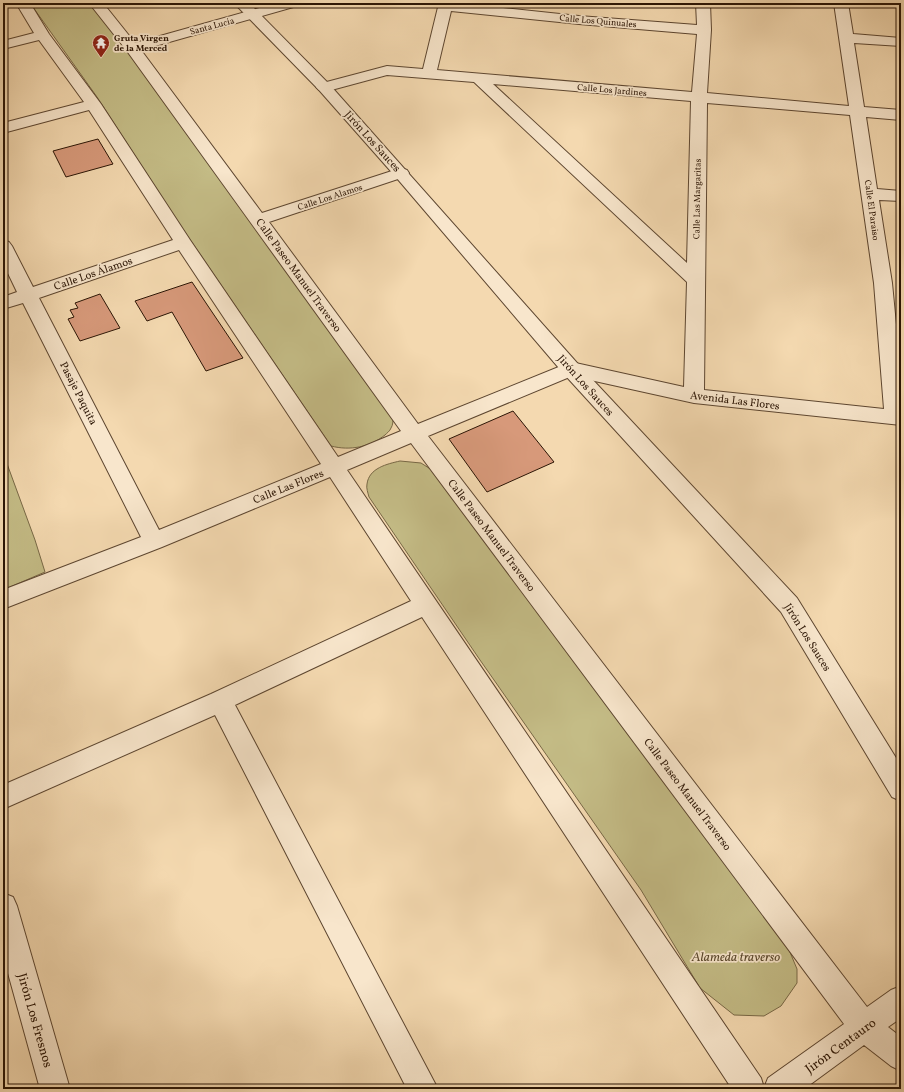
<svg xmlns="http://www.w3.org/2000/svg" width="904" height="1092" font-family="Vollkorn,serif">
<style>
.green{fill:#c4bc86;stroke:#786846}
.building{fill:#d7997a;stroke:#2b1505}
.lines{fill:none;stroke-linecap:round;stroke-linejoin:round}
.minor-casing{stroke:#5d4630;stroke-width:2}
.tertiary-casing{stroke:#5d4630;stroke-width:2}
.minor{fill:#f8e6cc;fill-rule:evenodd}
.tertiary{fill:#f8e6cc;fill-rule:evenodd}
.labels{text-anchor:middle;stroke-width:3.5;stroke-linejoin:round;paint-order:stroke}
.far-street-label{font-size:9px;fill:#2b1505;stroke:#f8e6cc}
.far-poi-label{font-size:9px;font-weight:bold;fill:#2b1505;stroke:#f8e6cc;text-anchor:start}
.street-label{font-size:11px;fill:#2b1505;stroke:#f8e6cc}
.near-park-label{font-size:13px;font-style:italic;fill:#59472c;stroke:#f8e6cc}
.near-street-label{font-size:13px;fill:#2b1505;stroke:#f8e6cc}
</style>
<rect width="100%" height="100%" fill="#f4d9b0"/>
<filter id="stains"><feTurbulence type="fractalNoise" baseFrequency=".005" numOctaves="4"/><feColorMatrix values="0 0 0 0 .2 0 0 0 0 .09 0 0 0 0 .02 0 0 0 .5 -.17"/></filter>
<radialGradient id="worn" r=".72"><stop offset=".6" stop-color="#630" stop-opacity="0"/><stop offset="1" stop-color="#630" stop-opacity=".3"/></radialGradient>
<!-- green -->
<path class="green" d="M30 3H89L119 40 393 418C393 421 393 425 391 428 390 431 387 433 385 435 370 447 350 451 331 446L178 222 97 97Z
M6 461 35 540 45 572 3 590V462Z
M400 461 421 463 435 472 787 945 797 969V983L781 1006 764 1016 734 1015 700 988 641 890 480 660 369 497C368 493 366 488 367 484 369 468 387 464 400 461Z"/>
<!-- building -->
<path class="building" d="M98 139 113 164 66 177 53 151Z
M192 282 208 306 243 358 206 371 172 312 147 321 135 301Z
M100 294 120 328 80 341 68 319 74 317 70 310 78 308 75 303Z
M513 411 554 462 487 492 449 439Z"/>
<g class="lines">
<!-- minor casing -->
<g class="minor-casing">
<path id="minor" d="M16 3H30L49 34 101 104 190 240 338 457 401 431 127 51 89 3H103L135 43 277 3H299L297 6 141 50 262 213 395 170 401 168 407 170 409 173 407 176 269 222 418 424 571 362 684 387 687 282 474 82 387 75 324 92 319 90 316 87 319 84 387 66 423 69 439 3H457L579 16 697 25 696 3H710L711 30 707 93 849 106 834 3H848L853 34 901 38V46L854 43 864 107 901 110V120L866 117 877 189 901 191V201L879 200 892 283 901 376V425L694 403 572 376 428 436 867 1007 891 990 901 986V1018L888 1027 901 1037V1071L891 1066 864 1045 804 1089H732L422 617 235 705 438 1089H407L215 715 3 809V785L211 694 411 601 330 477 162 547 3 609V590L141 537 23 303 3 309V297L17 292 3 263V240L9 242 12 246 33 287 173 240 89 110 3 133V123L84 102 39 40 3 49V41L34 33ZM451 11 579 24 697 34 692 92 437 70ZM493 84 691 101 687 263ZM707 103 850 115 874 283 884 409 704 390ZM179 250 321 464 159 530 39 298ZM411 443 844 1024 768 1078 764 1088 761 1078 347 470Z
M3 893 13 897 17 906 70 1089H40L3 955Z"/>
</g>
<!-- tertiary casing -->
<g class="tertiary-casing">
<path id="tertiary" d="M234 3H249L329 84 578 364 797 598 901 766V801L892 797 781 612 564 374 395 176 319 90Z"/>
</g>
<!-- minor -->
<use href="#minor" class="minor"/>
<!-- tertiary -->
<use href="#tertiary" class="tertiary"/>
</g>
<!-- icons -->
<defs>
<g id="temple-pin" transform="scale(0.9)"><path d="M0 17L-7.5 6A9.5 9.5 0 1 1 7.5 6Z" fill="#8f2418" stroke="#f8e6cc"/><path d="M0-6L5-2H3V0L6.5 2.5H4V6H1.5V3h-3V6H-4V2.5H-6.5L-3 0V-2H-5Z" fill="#fff"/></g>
</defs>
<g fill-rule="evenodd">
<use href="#temple-pin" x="101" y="43"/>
</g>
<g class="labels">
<!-- far-street labels -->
<g class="far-street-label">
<text transform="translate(598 21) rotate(5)" y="3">Calle Los Quinuales</text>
<text transform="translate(212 26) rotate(-15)" y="3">Santa Lucia</text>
<text transform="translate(612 90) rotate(5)" y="3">Calle Los Jardines</text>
<text transform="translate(330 197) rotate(-18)" y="3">Calle Los Alamos</text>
<text transform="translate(697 199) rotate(-89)" y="3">Calle Las Margaritas</text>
<text transform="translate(872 210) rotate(82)" y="3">Calle El Paraiso</text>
</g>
<!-- far-poi labels -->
<g class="far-poi-label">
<text x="114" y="41">Gruta Virgen<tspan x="114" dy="10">de la Merced</tspan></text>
</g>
<!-- street labels -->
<g class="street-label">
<text transform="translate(373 141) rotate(48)" y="4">Jirón Los Sauces</text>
<text transform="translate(93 273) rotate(-19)" y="4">Calle Los Álamos</text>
<text transform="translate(299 275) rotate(54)" y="4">Calle Paseo Manuel Traverso</text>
<text transform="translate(586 385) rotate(48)" y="4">Jirón Los Sauces</text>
<text transform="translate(79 393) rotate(63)" y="4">Pasaje Paquita</text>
<text transform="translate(735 400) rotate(7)" y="4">Avenida Las Flores</text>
<text transform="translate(288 486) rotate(-22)" y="4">Calle Las Flores</text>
<text transform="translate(492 535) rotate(53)" y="4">Calle Paseo Manuel Traverso</text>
<text transform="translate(808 637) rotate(58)" y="4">Jirón Los Sauces</text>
<text transform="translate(688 794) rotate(53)" y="4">Calle Paseo Manuel Traverso</text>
</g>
<!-- near-park labels -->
<g class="near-park-label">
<text x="736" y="961">Alameda traverso</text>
</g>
<!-- near-street labels -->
<g class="near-street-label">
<text transform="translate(36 1020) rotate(74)" y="5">Jirón Los Fresnos</text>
<text transform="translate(840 1045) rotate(-36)" y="5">Jirón Centauro</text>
</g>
</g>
<!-- margin -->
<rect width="904" height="1092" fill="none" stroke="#f4d9b0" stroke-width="16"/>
<rect x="4" y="4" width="896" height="1084" fill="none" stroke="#2b1505" stroke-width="2"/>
<rect x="8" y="8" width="888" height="1076" fill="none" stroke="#2b1505"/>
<rect width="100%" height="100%" filter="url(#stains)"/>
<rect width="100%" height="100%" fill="url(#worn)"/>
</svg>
